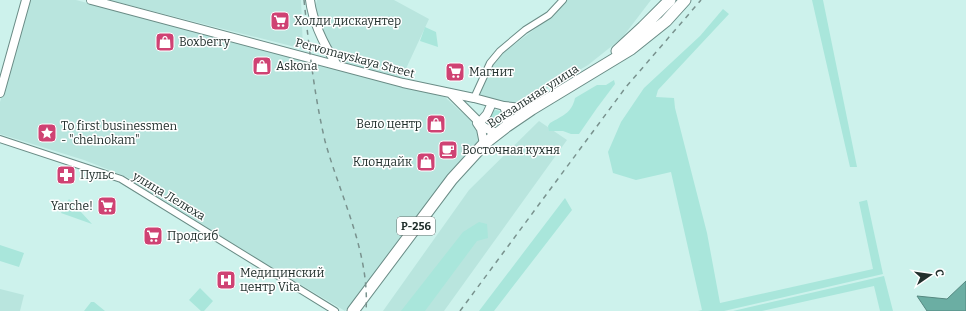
<svg xmlns="http://www.w3.org/2000/svg" width="966" height="311" font-family="Bitter,serif">
<style>
.built{fill:#b9e5de}
.green{fill:#a9e6db}
.water{fill:#6baea3;stroke:#558880}
.lines{fill:none;stroke-linecap:round;stroke-linejoin:round}
.street-casing{stroke:#6a8c86;stroke-width:8}
.secondary-casing{stroke:#6a8c86;stroke-width:10}
.highway-casing{stroke:#6a8c86;stroke-width:13}
.street{stroke:#fff;stroke-width:6}
.secondary{stroke:#fff;stroke-width:8}
.highway{stroke:#fff;stroke-width:11}
.rail{stroke:#79928e;stroke-width:1.5;stroke-dasharray:5 5;stroke-linecap:butt}
.labels{text-anchor:middle;stroke-width:3;stroke-linejoin:round;paint-order:stroke}
.shield{fill:#fff;stroke:#646e6c;stroke-width:1}
.shield-label{font-size:11px;font-weight:bold;fill:#22302d}
.poi-label{font-size:12px;fill:#22302d;stroke:#fff;text-anchor:start}
.street-label{font-size:12px;fill:#22302d;stroke:#fff}
</style>
<rect width="100%" height="100%" fill="#cdf2ec"/>
<!-- built -->
<path class="built" d="M30 0H76L445 97 484 133 345 311 246 252 127 177 84 160 0 134V102Z
M109 0H301L303 49Z
M317 0H394L429 19 404 73 396 80 338 62 312 20Z
M567 0H651L622 38 588 65 517 106 477 97 493 64 503 53 556 13Z
M539 121 567 140 444 311H383L469 190Z
M0 289 24 295 20 311H0Z"/>
<!-- green -->
<path class="green" d="M812 0H823L857 167H850Z
M723 9 729 14 658 90 656 97 674 98 675 108 707 233 720 303 873 269 859 202 867 200 883 274 724 311H698L702 310 671 172 636 180 613 173 608 152 621 122 644 88 700 36Z
M425 27 436 32 438 47 420 41Z
M614 80 615 84 597 108 579 134H571L563 131H549L548 126 550 123C562 116 572 113 575 98L597 85H606Z
M496 110 500 111C505 121 500 122 492 126L487 124 485 121 492 111Z
M565 198 572 210 494 311H479Z
M69 199 92 224 61 213Z
M479 222 487 224 488 238 477 241 425 311H401L463 232Z
M0 245 24 253 19 267 0 261Z
M884 276 893 311H880L874 286 762 311H733Z
M200 288 213 301 204 311H201L189 300Z
M91 302H94L105 311H84Z"/>
<!-- water -->
<path class="water" d="M966 281V311H927L917 296 947 299Z"/>
<g class="lines">
<!-- street casing -->
<g class="street-casing">
<path id="street" d="M474 98 490 63 500 51 525 30 549 15 563 0
M0 139 121 179 335 311"/>
</g>
<!-- secondary casing -->
<g class="secondary-casing">
<path id="secondary" d="M91 0 403 83 474 98 504 106 532 109
M310 0C313 24 324 45 337 65
M0 93 26 0
M451 94 484 127 491 131 498 133
M504 106 506 112 507 126
M477 123 481 129 484 144
M479 123 487 114 492 103"/>
</g>
<!-- highway casing -->
<g class="highway-casing">
<path id="highway" d="M617 51 643 27 670 0
M353 311 452 179 484 144 507 126 532 109 631 49 666 21 685 0"/>
</g>
<!-- street -->
<use href="#street" class="street"/>
<!-- secondary -->
<use href="#secondary" class="secondary"/>
<!-- highway -->
<use href="#highway" class="highway"/>
<!-- rail -->
<path class="rail" d="M304 0C309 47 314 94 325 141 340 196 370 252 366 311
M460 311 626 87 701 0"/>
</g>
<!-- icons -->
<defs>
<g id="supermarket-square" transform="scale(1)"><rect x="-9" y="-9" width="18" height="18" rx="4" fill="#cf4273" stroke="#fff"/><path d="M-6-5.5h2.5l.6 2H6L4.5 2H-2.5L-4.4-4H-6ZM-1.5 3.2a1.3 1.3 0 1 0 .1 0ZM3 3.2a1.3 1.3 0 1 0 .1 0Z" fill="#fff"/></g>
<g id="shop-square" transform="scale(1)"><rect x="-9" y="-9" width="18" height="18" rx="4" fill="#cf4273" stroke="#fff"/><path d="M-5-2.5h2.3a2.7 3.5 0 0 1 5.4 0H5L5.5 6h-11ZM-1.5-2.5h3a1.5 2.3 0 0 0-3 0Z" fill="#fff"/></g>
<g id="sight-square" transform="scale(1)"><rect x="-9" y="-9" width="18" height="18" rx="4" fill="#cf4273" stroke="#fff"/><path d="M0-6L1.8-2.2L6-1.7L2.9 1.2L3.7 5.4L0 3.3L-3.7 5.4L-2.9 1.2L-6-1.7L-1.8-2.2Z" fill="#fff"/></g>
<g id="cafe-square" transform="scale(1)"><rect x="-9" y="-9" width="18" height="18" rx="4" fill="#cf4273" stroke="#fff"/><path d="M-5.5-4.5H6V0H3Q3 3.5 0 3.5H-2.5Q-5.5 3.5-5.5 0ZM3-3.2v2h1.7v-2ZM-6 4.5H4V6H-6Z" fill="#fff"/></g>
<g id="pharmacy-square" transform="scale(1)"><rect x="-9" y="-9" width="18" height="18" rx="4" fill="#cf4273" stroke="#fff"/><path d="M-2-6h4v4h4v4h-4v4h-4v-4h-4v-4h4Z" fill="#fff"/></g>
<g id="hospital-square" transform="scale(1)"><rect x="-9" y="-9" width="18" height="18" rx="4" fill="#cf4273" stroke="#fff"/><path d="M-5-5h3v3.5h4V-5h3V5h-3V1.5h-4V5h-3Z" fill="#fff"/></g>
</defs>
<g fill-rule="evenodd">
<use href="#supermarket-square" x="280" y="21"/>
<use href="#shop-square" x="165" y="42"/>
<use href="#shop-square" x="262" y="66"/>
<use href="#supermarket-square" x="455" y="72"/>
<use href="#shop-square" x="436" y="124"/>
<use href="#sight-square" x="47" y="133"/>
<use href="#cafe-square" x="448" y="150"/>
<use href="#shop-square" x="426" y="162"/>
<use href="#pharmacy-square" x="66" y="175"/>
<use href="#supermarket-square" x="107" y="206"/>
<use href="#supermarket-square" x="153" y="236"/>
<use href="#hospital-square" x="226" y="280"/>
</g>
<g class="labels">
<!-- shield labels -->
<rect class="shield" x="397" y="217" width="38" height="18" rx="3"/>
<g class="shield-label">
<text x="416" y="230">Р-256</text>
</g>
<!-- poi labels -->
<g class="poi-label">
<text x="294" y="25">Холди дискаунтер</text>
<text x="179" y="46">Boxberry</text>
<text x="276" y="70">Askona</text>
<text x="469" y="76">Магнит</text>
<text x="422" y="128" text-anchor="end">Вело центр</text>
<text x="61" y="130">To first businessmen<tspan x="61" dy="14">- "chelnokam"</tspan></text>
<text x="462" y="154">Восточная кухня</text>
<text x="412" y="166" text-anchor="end">Клондайк</text>
<text x="80" y="179">Пульс</text>
<text x="93" y="210" text-anchor="end">Yarche!</text>
<text x="167" y="240">Продсиб</text>
<text x="240" y="277">Медицинский<tspan x="240" dy="14">центр Vita</tspan></text>
</g>
<!-- street labels -->
<g class="street-label">
<text transform="translate(355 58) rotate(15)" y="4">Pervomayskaya Street</text>
<text transform="translate(533 96) rotate(-33)" y="4">Вокзальная улица</text>
<text transform="translate(169 196) rotate(31)" y="4">улица Лелюха</text>
</g>
</g>
<!-- north arrow -->
<g transform="translate(930 275) rotate(77)" stroke="#ffffff" stroke-width="3" paint-order="stroke">
<path d="M0-3L7 15L0 10L-7 15Z" fill="#22302d"/>
<text y="-6" font-size="11" font-weight="bold" text-anchor="middle" fill="#22302d">С</text>
</g>
</svg>
